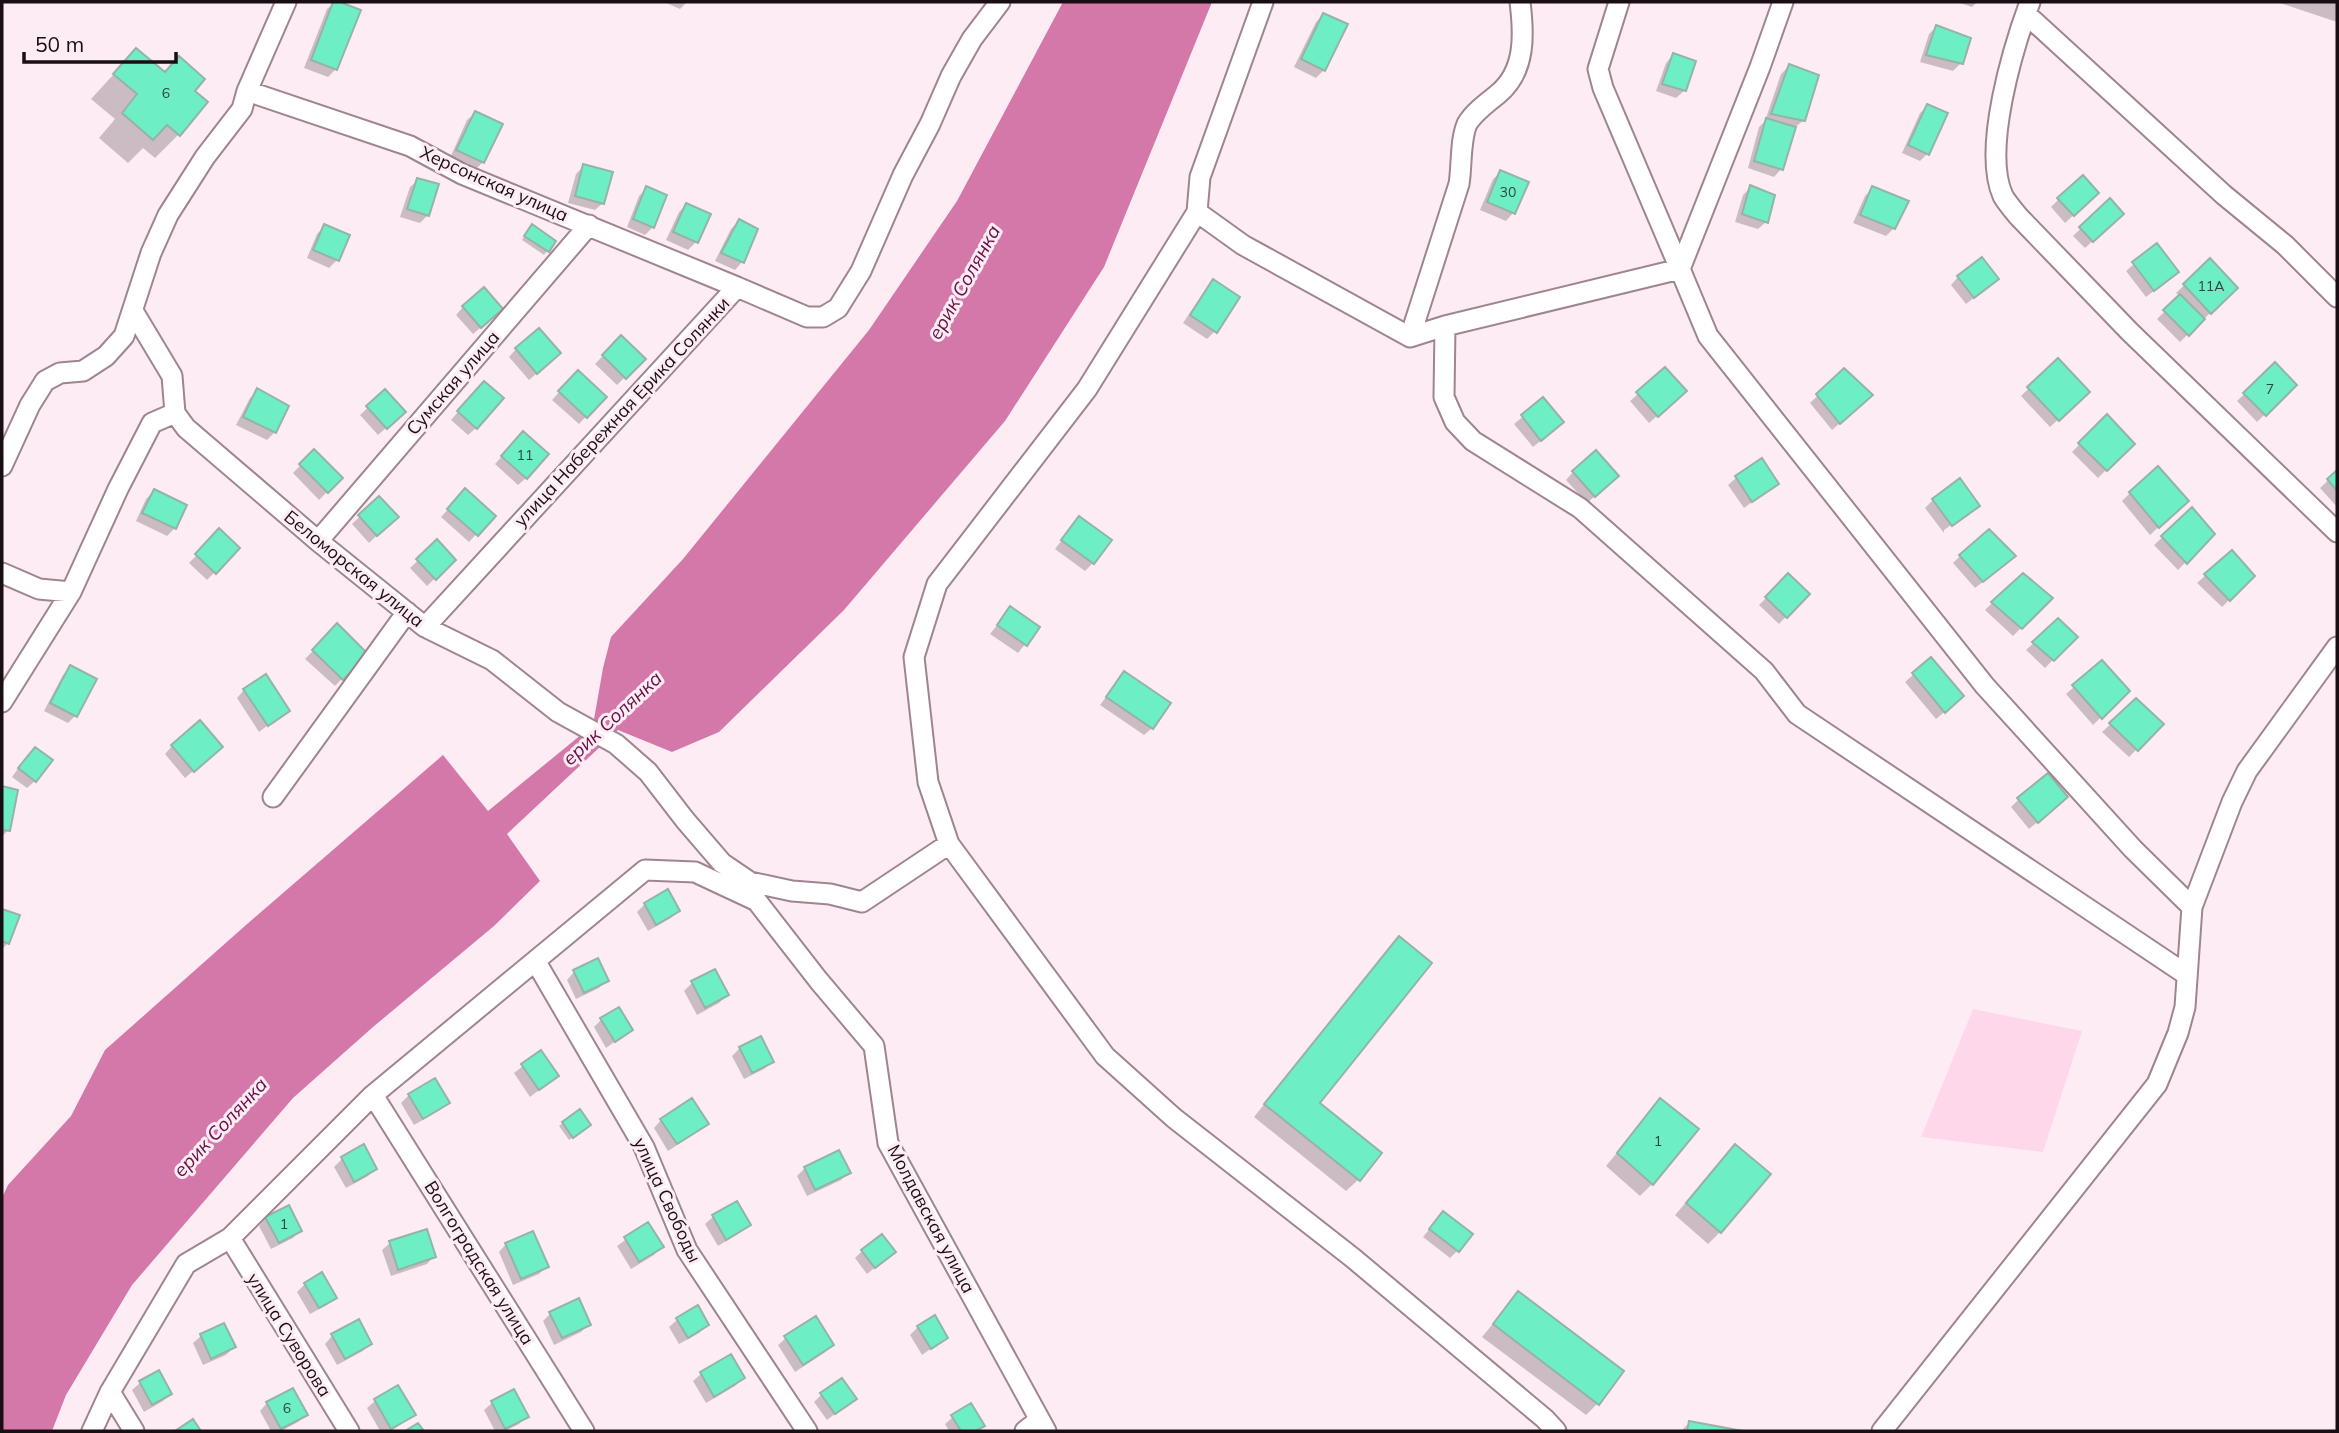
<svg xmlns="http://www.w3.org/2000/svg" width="2339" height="1433" font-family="Mulish,sans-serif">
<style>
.built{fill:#fed8ea}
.water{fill:#d478aa}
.shadow{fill:#0003}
.building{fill:#6deec4;stroke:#95b3a7;stroke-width:2}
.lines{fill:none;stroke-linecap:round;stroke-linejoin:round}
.street-casing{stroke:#9f8491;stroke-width:23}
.street{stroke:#fff;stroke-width:19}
.labels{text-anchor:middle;stroke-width:6;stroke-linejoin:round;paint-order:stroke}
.number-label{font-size:14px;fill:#2d463f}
.street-label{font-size:18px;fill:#180e13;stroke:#feecf4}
.water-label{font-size:19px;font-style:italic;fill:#641045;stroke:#feecf4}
</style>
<rect width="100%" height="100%" fill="#feecf4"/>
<!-- built -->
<path class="built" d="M1973 1009 2082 1031 2043 1152 1921 1137Z"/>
<!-- water -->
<path class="water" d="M1063 2H1212L1104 267 1005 421 844 610 719 732 672 752 618 730 507 834 540 881 494 926 373 1027 293 1098 132 1285 66 1395 52 1431H2V1198L8 1185 71 1116 105 1050 246 925 443 755 488 811 593 725 603 668 611 637 683 559 869 330 957 201Z"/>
<!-- shadow -->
<path class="shadow" d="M335 2 359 11 336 69 328 77 304 68 327 9Z
M664 2H687L680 9Z
M1957 2H1977L1972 7Z
M2277 2H2337V22Z
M1323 15 1324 70 1316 78 1294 67 1316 22Z
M1936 27 1961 63 1953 71 1920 62 1929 34Z
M136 50 164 74 192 91 179 134 155 158 143 148 128 163 99 138 115 119 91 99Z
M1673 55 1694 62 1684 91 1676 98 1656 91 1666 63Z
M1789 66 1804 120 1794 128 1781 169 1774 177 1748 168 1759 127 1765 121 1781 74Z
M1928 106 1927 154 1920 161 1902 153 1920 113Z
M475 113 483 162 475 170 450 158 467 120Z
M584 166 603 203 595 210 568 203 576 174Z
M1501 172 1513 213 1506 221 1480 210 1493 179Z
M418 180 428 215 420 223 400 217 410 187Z
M1751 187 1766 222 1758 229 1735 222 1743 195Z
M647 188 653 227 645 235 627 227 639 196Z
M1873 188 1894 228 1886 236 1853 223 1865 196Z
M2059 199 2089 201 2065 223 2051 207Z
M2110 200 2122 214 2085 248 2073 236Z
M686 205 709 215 696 242 688 250 666 240 679 212Z
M739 221 756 230 742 262 735 270 715 261 731 229Z
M325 226 337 260 329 268 307 258 317 234Z
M528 230 554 241 544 255 522 240Z
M2210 261 2236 288 2180 342 2157 319 2180 296 2176 293Z
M2134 264 2169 279 2146 297 2126 271Z
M1958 277 1989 286 1966 304 1951 285Z
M1213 281 1215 331 1207 339 1183 323 1206 289Z
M463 307 493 317 473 334 456 315Z
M621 337 643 359 617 385 595 364Z
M516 349 551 361 529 380 509 357Z
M2058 360 2088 392 2050 427 2021 396Z
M2275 364 2295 385 2257 422 2237 401Z
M1844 370 1863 403 1832 430 1810 403Z
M570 380 604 397 579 424 552 400Z
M258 390 275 432 267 440 236 425 250 398Z
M476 391V428L468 435 451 420Z
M385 392 396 419 378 435 360 415Z
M1638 394 1677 398 1649 423 1630 401Z
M1543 400 1554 430 1533 447 1514 424Z
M2107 416 2132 444 2098 478 2072 452Z
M516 441 526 478 518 485 495 464Z
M314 451 341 478 319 500 293 473Z
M1573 472 1609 484 1587 503 1566 480Z
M2337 472V507L2320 488Z
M1736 478 1777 483 1744 508 1728 485Z
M154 491 175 528 167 536 136 521 146 499Z
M2130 493 2179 508 2150 535 2122 501Z
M379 498 396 517 369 543 352 524Z
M458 498 493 516 469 542 441 517Z
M1933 500 1972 510 1944 530V533L1925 508Z
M2192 510 2213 534 2178 570 2154 545Z
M1079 518 1093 563 1085 571 1055 549Z
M220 531 238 548 207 580 189 563Z
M437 542 454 560 427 586 410 568Z
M2231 552 2253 576 2222 607 2197 583Z
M1960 556 2006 564 1975 588 1953 563Z
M1788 576 1807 594 1779 624 1759 605Z
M2050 599 2013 636 1985 610 1992 603Z
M1011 608 1038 628 1018 653 990 634Z
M2058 620 2075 637 2045 668 2026 650Z
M337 626 366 654 335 686 305 659Z
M1931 659 1954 704 1936 719 1905 682Z
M71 667 75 716 68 723 44 711 63 675Z
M1124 673 1152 728 1144 735 1100 705Z
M2074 687 2128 691 2093 725 2066 694Z
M244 690 288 710 259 732 237 698Z
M2136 701 2162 724 2129 757 2102 732Z
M172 746 213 754 185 778 165 754Z
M27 756 35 781 27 788 12 777Z
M2 788 16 791 8 830 2 837Z
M2018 800 2058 805 2029 829 2011 807Z
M667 891 678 911 671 918 648 931 637 912 645 904Z
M2 910 18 916 8 943 2 949Z
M1388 950 1317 1103 1358 1180 1346 1191 1254 1117Z
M574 972 607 980 599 988 576 999 567 980Z
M692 983 727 995 719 1003 697 1015 684 991Z
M602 1019 631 1030 606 1048 594 1027Z
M740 1048 772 1062 764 1069 744 1079 732 1056Z
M541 1052 557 1076 530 1097 514 1073Z
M409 1095 447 1103 440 1110 414 1125 401 1103Z
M1660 1101 1652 1184 1640 1196 1606 1166Z
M661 1120 707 1123 699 1131 668 1151 654 1128Z
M563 1123 586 1128 569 1140 559 1126Z
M363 1147 375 1169 368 1176 346 1188 334 1167 342 1159Z
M1723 1159 1720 1232 1708 1244 1675 1215Z
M805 1168 848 1173 841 1180 807 1196 797 1176Z
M736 1203 748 1225 741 1232 718 1246 705 1224 713 1217Z
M266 1218 300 1230 293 1238 271 1249 259 1226Z
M1436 1221 1457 1251 1450 1258 1423 1237Z
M647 1224 661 1247 654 1255 631 1269 617 1246Z
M390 1243 434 1256 427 1264 391 1276 382 1250Z
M506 1244 547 1266 539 1274 513 1285 499 1252Z
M862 1251 894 1252 867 1274 855 1258Z
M305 1284 335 1297 327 1305 310 1314 297 1292Z
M1518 1293 1598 1403 1586 1415 1482 1337Z
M550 1314 589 1324 581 1332 554 1345 543 1321Z
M677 1320 707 1325 699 1333 679 1344 669 1327Z
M224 1325 234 1347 226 1355 203 1365 193 1343 201 1336Z
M918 1327 946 1338 922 1355 910 1335Z
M332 1336 370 1343 363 1351 337 1365 325 1344Z
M786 1338 832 1345 824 1353 795 1372 778 1345Z
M730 1356 743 1378 735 1386 706 1403 693 1381 701 1374Z
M159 1372 170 1393 163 1401 144 1412 132 1390 140 1383Z
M397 1387 414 1415 391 1431H380L367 1408 375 1401Z
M513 1391 527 1416 519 1424 505 1431H495L484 1410 492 1403Z
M821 1395 854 1399 827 1420 814 1402Z
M267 1403 305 1415 298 1422 281 1431H271L260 1411Z
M953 1417 982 1425 977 1431H949L945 1424Z
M1690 1422 1734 1431H1681Z"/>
<!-- building -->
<path class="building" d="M333 2H340L361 10 337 70 311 60Z
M1323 13 1348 24 1325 71 1301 59Z
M1936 25 1971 38 1963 64 1926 55Z
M136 48 165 72 179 56 205 79 195 91 208 102 180 136 167 125 153 140 122 113 137 94 113 74Z
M1673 53 1696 61 1686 91 1662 84Z
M1789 64 1819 75 1805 121 1771 114Z
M1927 104 1948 113 1929 155 1908 145Z
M475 111 503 124 484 163 456 150Z
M1766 118 1796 127 1783 170 1754 161Z
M583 164 613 172 604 204 575 196Z
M1500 170 1529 182 1515 214 1487 202Z
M2083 175 2099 193 2074 216 2057 198Z
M417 178 439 184 429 216 407 209Z
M1750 185 1775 195 1768 223 1742 214Z
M646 186 667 195 654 228 633 219Z
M1872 186 1909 201 1895 229 1860 215Z
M2110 198 2124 214 2093 242 2079 227Z
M686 203 711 214 698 243 673 232Z
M739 219 758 229 744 263 721 253Z
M324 224 350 235 339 261 313 250Z
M532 224 556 241 549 252 524 236Z
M2157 243 2179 272 2154 291 2132 262Z
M1982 257 1999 279 1974 298 1957 276Z
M2210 258 2238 288 2211 314 2183 284Z
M1213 279 1240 297 1217 333 1190 315Z
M484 287 503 309 481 328 462 306Z
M2180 294 2205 319 2189 336 2163 310Z
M539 328 561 353 537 374 515 348Z
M621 335 646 359 626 379 602 355Z
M2058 358 2090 392 2059 421 2027 387Z
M2275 362 2297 385 2266 416 2243 393Z
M1665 367 1687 391 1658 417 1636 392Z
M1844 368 1873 395 1840 424 1816 394Z
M578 370 607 397 587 418 558 391Z
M484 381 504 398 477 429 457 411Z
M257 388 289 406 276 433 243 417Z
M385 389 406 412 387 429 366 406Z
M1543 397 1564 422 1541 441 1521 415Z
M2107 414 2135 444 2107 471 2078 443Z
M523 431 549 454 527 479 501 456Z
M314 449 343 478 328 493 299 464Z
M1596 450 1619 476 1595 497 1572 471Z
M1762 458 1779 484 1752 502 1735 476Z
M2158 466 2189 501 2159 528 2129 492Z
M2337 470V491L2327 479Z
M1960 478 1980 506 1952 526 1932 499Z
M465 488 496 516 478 536 447 509Z
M154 489 187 505 176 529 142 513Z
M379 496 399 517 377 536 358 515Z
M2192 507 2215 534 2187 564 2161 536Z
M1079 516 1112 540 1094 564 1061 540Z
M219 528 240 548 216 574 195 554Z
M1989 529 2016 556 1983 582 1959 555Z
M437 539 456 560 436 580 416 559Z
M2232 550 2255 576 2230 601 2204 574Z
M1788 573 1810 594 1787 618 1765 597Z
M2023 573 2053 598 2022 629 1991 602Z
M1010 606 1040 627 1027 646 997 625Z
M2058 618 2078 637 2054 661 2032 642Z
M337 623 368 654 343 680 312 650Z
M1931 657 1964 696 1945 713 1912 673Z
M2102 660 2130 691 2102 719 2072 685Z
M70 665 97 679 77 717 50 703Z
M1124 671 1171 703 1153 729 1106 697Z
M266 674 290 711 268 726 243 689Z
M2136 698 2164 724 2138 751 2109 723Z
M200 720 223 747 194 772 171 745Z
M35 747 53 760 36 782 18 768Z
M2048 773 2068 797 2038 823 2017 798Z
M2 786 18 790 10 831 2 830Z
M668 889 680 911 656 925 644 903Z
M2 909 20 915 9 944 2 941Z
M1399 936 1432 963 1320 1103 1382 1153 1360 1181 1264 1104Z
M598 958 609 981 584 993 573 970Z
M715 969 729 995 705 1008 691 981Z
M619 1007 633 1030 615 1042 600 1018Z
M761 1036 774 1062 752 1073 739 1047Z
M541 1050 559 1076 539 1090 521 1064Z
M435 1078 450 1103 423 1119 408 1094Z
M692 1098 709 1124 677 1144 660 1119Z
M1660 1098 1699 1129 1653 1185 1617 1153Z
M580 1109 591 1125 573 1138 562 1122Z
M364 1144 377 1169 354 1182 341 1157Z
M1735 1144 1771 1174 1721 1233 1686 1203Z
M839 1150 851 1173 815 1190 804 1167Z
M737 1201 751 1225 726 1240 712 1215Z
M289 1205 302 1231 279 1243 265 1217Z
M1443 1211 1473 1234 1459 1252 1429 1229Z
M648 1222 664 1247 639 1262 624 1237Z
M427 1229 436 1257 398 1270 389 1241Z
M533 1231 549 1267 521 1279 505 1243Z
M882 1234 896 1252 875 1268 861 1250Z
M322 1272 337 1298 319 1308 304 1283Z
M1518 1291 1624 1371 1599 1405 1493 1324Z
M579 1298 591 1325 562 1338 549 1312Z
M698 1305 709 1325 688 1338 676 1318Z
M935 1315 948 1338 931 1349 917 1326Z
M816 1316 834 1345 803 1365 784 1336Z
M359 1319 372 1344 345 1359 331 1334Z
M224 1323 236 1347 211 1359 200 1334Z
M731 1354 745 1378 714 1397 700 1372Z
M159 1370 172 1394 152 1405 139 1381Z
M842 1378 857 1399 835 1414 820 1393Z
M398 1385 416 1415 391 1429 374 1399Z
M293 1388 308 1415 281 1429 266 1402Z
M514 1389 529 1417 505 1429 491 1401Z
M971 1403 985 1426 975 1431H961L951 1415Z
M193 1419 201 1431H175Z
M1689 1421 1743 1431H1687Z
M418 1423 424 1431H405Z"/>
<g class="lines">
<!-- street casing -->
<g class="street-casing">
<path id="street" d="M1263 2 1200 177 1197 212 1087 389 937 584 914 657 928 782 949 844 1105 1056 1174 1118 1353 1258 1545 1419 1556 1431
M1619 2 1598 69 1603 88 1680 269 1445 326 1444 397 1455 422 1473 441 1580 508 1764 671 1797 714 2187 975
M1783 2 1760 67 1680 269 1708 336 1985 686 2133 849 2192 907
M2030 2C2013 48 1982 150 2003 196 2007 203 2014 211 2019 217L2130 332 2337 532
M2026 14 2224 195 2285 245 2337 297
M247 91 410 146 462 174 737 287
M1197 212 1243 245 1410 337 1445 326
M133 311 172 376 175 413 186 428 318 541 425 627 492 660 558 712 616 744 648 772 685 820 722 863 750 882 792 891 830 894 862 902 949 844
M1410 337 1459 184C1462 166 1460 140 1467 124 1473 113 1488 102 1498 94 1526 71 1524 34 1520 2
M2 466 30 405 45 381 60 373 83 371 106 356 124 336 151 253 168 215 205 157 242 109 247 91 286 2
M318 541 589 225
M2 573 39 589 71 592
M425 627 737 287 807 317H823L838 308 861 271 903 175 930 124 951 76 972 39 1000 2
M2 702 71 592 118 489 152 423 175 413
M273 797 407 612
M749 891 819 981 874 1046 888 1143 1046 1431
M536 962 644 1147 687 1250 807 1431
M373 1095 584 1431
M230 1238 349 1431
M110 1392 134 1431
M92 1431 110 1392 186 1264 230 1238 373 1095 645 870 695 872 757 901
M1025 1431 1039 1420
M1882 1431 2157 1084 2178 1033 2185 1007 2192 907 2232 802 2247 771 2337 647"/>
</g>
<!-- street -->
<use href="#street" class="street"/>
</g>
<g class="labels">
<!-- number labels -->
<g class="number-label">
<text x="166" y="98">6</text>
<text x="1508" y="197">30</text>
<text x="2211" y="291">11А</text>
<text x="2270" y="394">7</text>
<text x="525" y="460">11</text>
<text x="1658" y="1146">1</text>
<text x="284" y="1229">1</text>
<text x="287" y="1413">6</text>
</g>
<!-- street labels -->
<g class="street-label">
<text transform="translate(494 184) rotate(24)" y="6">Херсонская улица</text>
<text transform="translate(453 383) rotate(-49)" y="6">Сумская улица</text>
<text transform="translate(622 412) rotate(-47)" y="6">улица Набережная Ерика Солянки</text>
<text transform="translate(354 569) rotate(39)" y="6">Беломорская улица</text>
<text transform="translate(667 1200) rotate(65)" y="6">улица Свободы</text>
<text transform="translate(931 1219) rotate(62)" y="6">Молдавская улица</text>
<text transform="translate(479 1263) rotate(58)" y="6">Волгоградская улица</text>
<text transform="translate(289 1335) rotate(58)" y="6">улица Суворова</text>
</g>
<!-- water labels -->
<g class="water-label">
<text transform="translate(964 282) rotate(-61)" y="7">ерик Солянка</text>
<text transform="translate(612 718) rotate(-43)" y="7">ерик Солянка</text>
<text transform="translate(220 1127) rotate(-47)" y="7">ерик Солянка</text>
</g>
</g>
<!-- border -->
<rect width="2339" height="1433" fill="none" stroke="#180e13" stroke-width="7"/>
<!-- scale -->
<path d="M24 52v10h152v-10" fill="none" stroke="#180e13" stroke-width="3.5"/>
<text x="35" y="52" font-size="21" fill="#180e13" stroke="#feecf4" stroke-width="5" paint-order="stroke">50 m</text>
</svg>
